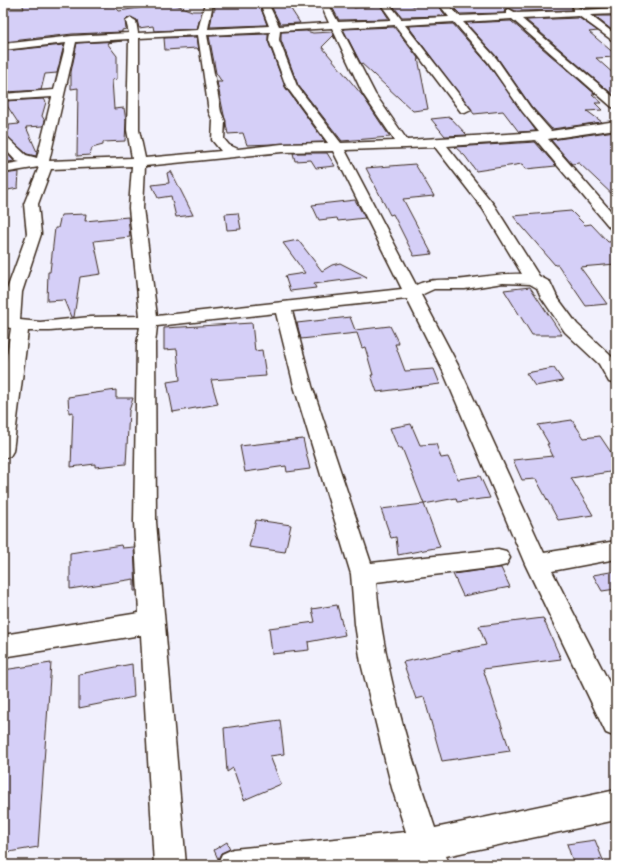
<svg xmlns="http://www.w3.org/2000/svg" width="619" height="868" font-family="'Shantell Sans',sans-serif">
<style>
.building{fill:#d5cff7;stroke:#3b2a1e}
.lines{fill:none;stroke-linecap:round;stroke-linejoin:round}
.minor-casing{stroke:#3b2a1e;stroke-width:3}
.minor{fill:#fff;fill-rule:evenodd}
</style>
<rect width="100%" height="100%" fill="#f2f1fd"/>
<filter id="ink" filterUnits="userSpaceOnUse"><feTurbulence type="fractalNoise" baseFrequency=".025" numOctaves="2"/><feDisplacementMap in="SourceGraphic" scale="8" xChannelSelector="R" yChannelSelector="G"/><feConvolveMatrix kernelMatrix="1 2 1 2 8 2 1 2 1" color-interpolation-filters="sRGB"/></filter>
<g filter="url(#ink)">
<!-- building -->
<path class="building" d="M22 3H96L99 7 114 5 119 11 171 3 192 11H202L197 29 154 31 153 26 139 28 137 20 130 17 125 20 126 29 122 30V32L72 34 4 42 3 9H24Z
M214 3 229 4 259 3 267 25 210 27 213 10H215Z
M270 3H287L300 23 280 24Z
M330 3H352L354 8 380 5 389 19 339 20Z
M391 3H409L413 6 437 4 446 16 402 17Z
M463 3H616V7L583 8 576 5 572 6V10L516 11 509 8 505 9 504 13 460 14 450 4Z
M594 16H616V29L612 30Z
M579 18 598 31 589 32 616 55V57L596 58 616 76V93H611L526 20Z
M511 21 595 94H592L602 103H595L602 110 587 111 602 122 552 129 531 106 497 57 466 23Z
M453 24 487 63 536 131 519 132 503 111 474 114 408 26Z
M394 27 418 58 428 109 413 111 360 62 343 29Z
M306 31 313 33 332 32 335 39 333 36 322 47 362 95 390 137 342 141 298 85 281 40V32Z
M268 34V41L285 87 325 142 247 145 243 133 228 134 217 82H222L216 73 209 36Z
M197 37 199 51 197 48 165 50 164 38Z
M122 41 107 43 117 56V79L112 80 114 109 124 108 126 121 125 141 103 142V145L92 148 90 155 77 156 78 88 71 89V72L77 43Z
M64 45 57 73 45 74 41 90 6 92 3 85V51Z
M44 99 46 102 42 116 45 121 43 126 26 127 37 152 36 156 27 154 5 135 4 131 9 130V125L19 124 4 101Z
M450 117 467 135 445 136 431 119Z
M615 131 616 132V198L579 163 572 164 551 140Z
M535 142 556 166 526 169 522 164 476 171 465 156 455 147Z
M3 149 14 161 3 163Z
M293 153H327L335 166 316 168 311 160 295 161Z
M415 164 434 196 403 199 432 254 414 256 393 214 390 215 366 168Z
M171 171 193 215 176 217 171 196 158 198 152 185 169 183 167 173Z
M19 172 18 188 3 191V174Z
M355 200 365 218 338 221 337 218 319 220 312 205Z
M571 211 585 225 591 224 608 242 616 241V264L580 267 607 304 586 306 558 265H555L513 216Z
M238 213 241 229 227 230 225 214Z
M86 214 85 221 128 217 130 237 94 241 101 274 80 277 74 317H71L64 300 47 301 48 272H50L55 228H58L61 215Z
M298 240 322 271 332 265 340 263 367 277 314 284 316 288 290 291 285 276 305 273 283 243Z
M530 287 562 335H532L504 290Z
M350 317 355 330 390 326 399 344H395L405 371 434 369 440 384 377 392 371 375H373L365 347 362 348 357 333 301 339 297 323Z
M252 323 255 351 262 350 266 376 211 380 218 404 173 412 167 382 180 380 177 349 164 350V328Z
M554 368 563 381 535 386 526 373Z
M116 390V398H133L129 411 126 464 95 467V464L71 467 73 412 69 413 68 397Z
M572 420 584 438 600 436 616 460V471L571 478 593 515 558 520 536 479 522 480 513 460 553 456 547 444H549L538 425Z
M411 424 420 445 436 444 441 458 448 457 458 479 480 476 490 498 457 502 456 498 424 504 402 448H398L390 428Z
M303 439 310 469 287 472 286 466 245 472 240 446Z
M424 504 440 547 398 555 396 537 391 538 381 509Z
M256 520 291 525 285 552 249 547Z
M121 545 122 548 134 547 136 591H134V579L70 589V553Z
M498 568H501L510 587 463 596 453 574Z
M616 571V589L602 591 593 575Z
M337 605 345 635 308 642 309 650 272 654 269 628 315 622 312 609Z
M543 618 561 659 483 669 510 751 442 761 424 697 416 699 403 662 486 645 479 626Z
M51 663 38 847 3 853V670Z
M132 664 134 697 79 708V674Z
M280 720 284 754 270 756 281 784 244 800 233 768 227 772 224 728Z
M595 840 605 865H574L567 844Z
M227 842 230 849 221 853 218 859 214 850Z"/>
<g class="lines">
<!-- minor casing -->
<g class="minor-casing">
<path id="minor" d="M205 3H213L208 29 269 26 260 3H268L279 26 329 23 320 3H328L338 22 392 20 380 3H389L401 19 449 17 438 3H447L459 16 506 14V10L509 9 516 13 573 11V7L576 6 583 10 616 8V14L590 15 616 35V43L579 16 522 19 616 99V108L612 107 512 19 463 22 496 58 530 107 551 131 616 121V129L548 139 616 217V230L611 229 536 140 447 146 494 205 539 276 550 282 557 297 577 324 612 357 616 363V384L609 382 599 364 565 332 541 297 537 288 530 284 503 283 465 289H434L421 295 461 371 544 553 616 541V559L552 571 616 696V737L606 733 525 564 443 371 407 299 292 311 312 386 371 563 498 549 506 551 510 558 506 565 498 567 376 582C383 666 408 748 435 828L616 790V820L446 856 450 865H418L417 861 381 865H217L222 854 233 849 406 832 392 788 361 663 355 624 351 574 294 386 276 313 157 326 155 344 156 522 186 865H154L141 635 3 657V635L139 613 134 522 137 344 140 327H97L50 331H28L13 451 10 456 3 458V382L11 328 5 327 3 324 6 292 27 234 24 204 39 167 3 173V165L20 162 16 161 3 147V136L7 137 26 155 37 158 52 97 3 100V94L54 90 66 43 3 50V44L72 36 129 33 126 21 131 18 136 21 138 33 198 30ZM454 22 488 62 522 111 539 132 407 140 375 94 341 28 395 25 461 112 465 113 471 110 405 25ZM332 28 363 94 395 141 341 143 297 86 279 40 280 31ZM270 32 269 40 286 86 328 143 282 144 238 149 229 145 224 139 225 121 221 112 207 35ZM198 35 209 112 213 121 212 140 221 151 145 158 139 130V38ZM129 39 127 130 132 158 49 161 76 42ZM435 147 483 209 522 274C502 273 485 277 465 279 448 281 433 277 416 285L345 150ZM333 151 402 289 157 316 143 208 145 166 282 152ZM132 166 129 208 140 316 90 317 40 322 20 320 22 292 41 234 38 204 51 169Z"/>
</g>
<!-- minor -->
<use href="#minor" class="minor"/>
</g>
</g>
<!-- margin -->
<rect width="619" height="868" fill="none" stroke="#fff" stroke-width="16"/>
<rect x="8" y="8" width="603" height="852" fill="none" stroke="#3b2a1e" stroke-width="1.5" filter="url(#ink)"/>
</svg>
